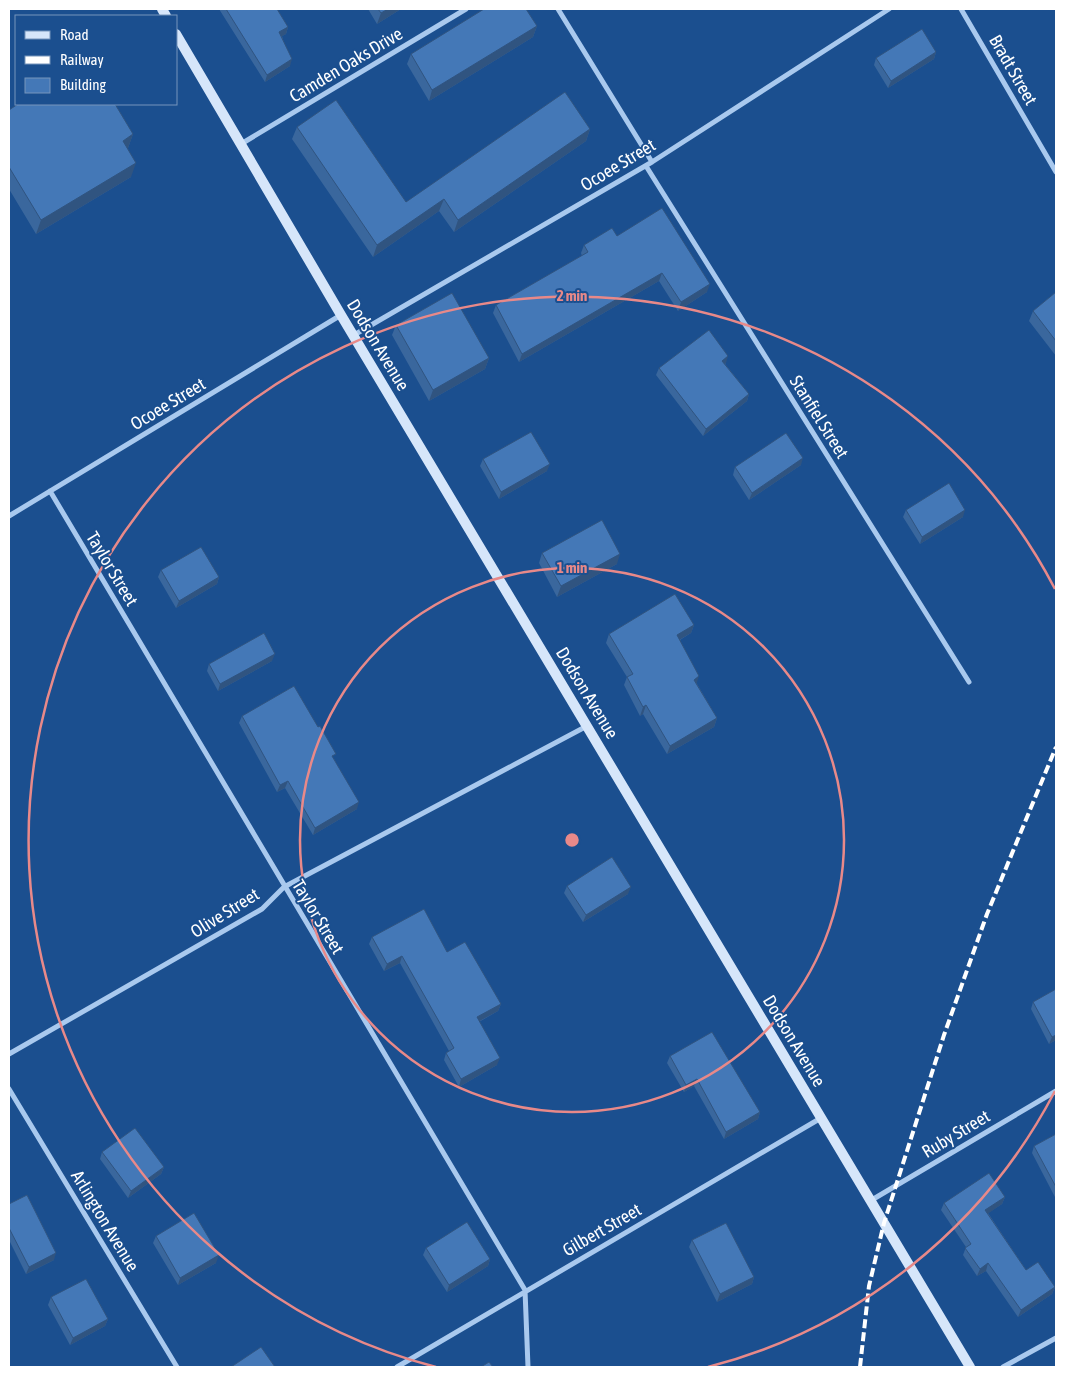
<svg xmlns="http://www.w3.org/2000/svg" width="1065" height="1376" font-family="'Asap Condensed',sans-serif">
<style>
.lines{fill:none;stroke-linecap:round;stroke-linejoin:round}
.minor{stroke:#a9c9ee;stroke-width:5}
.secondary{stroke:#d6e6fa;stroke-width:10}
.rail{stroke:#fff;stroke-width:4;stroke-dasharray:9 4;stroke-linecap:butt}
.wall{fill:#3a679d}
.shaded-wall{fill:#305480}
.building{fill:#4478b7;stroke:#305480}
.ring{fill:none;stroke:#e88989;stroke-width:2.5}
.labels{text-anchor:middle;stroke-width:4;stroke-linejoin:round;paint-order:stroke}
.street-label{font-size:18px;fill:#fff;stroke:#1b4f8f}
.centre{fill:#e88989;stroke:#1b4f8f;stroke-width:2.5}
.ring-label{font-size:15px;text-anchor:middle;font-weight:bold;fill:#e88989;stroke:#1b4f8f;stroke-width:4;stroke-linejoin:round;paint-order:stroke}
</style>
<rect width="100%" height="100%" fill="#1b4f8f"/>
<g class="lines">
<!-- minor -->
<path class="minor" d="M558 9 652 162
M961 9 1056 172
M241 144 466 9
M646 166 969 682
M354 335 652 162 889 9
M50 491 525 1290 528 1367
M9 516 341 315
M9 1054 262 909 284 887 587 726
M9 1089 177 1367
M870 1201 1056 1091
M397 1367 821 1118
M1003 1367 1056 1338"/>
<!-- secondary -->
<path class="secondary" d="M162 9 166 16
M176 34 341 315 970 1367"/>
<!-- rail -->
<path class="rail" d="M860 1367 869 1286 884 1223 944 1035 987 914 1056 747"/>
</g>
<!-- wall -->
<path class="wall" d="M219 9H277L288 27 286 34 282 36 290 66 265 82Z
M368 9H401L377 24Z
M537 26 533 37 429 101 407 64 411 54Z
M936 52 934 59 888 88 874 65 876 58Z
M9 110 133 134 128 148 131 177 36 234 9 189Z
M297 127 406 202 590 129 586 141 454 232 439 211 373 257 292 139Z
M617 236 707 292 678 311 659 281 519 362 493 313 496 305 582 256 581 253 584 245Z
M1056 292V356L1029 321 1033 311Z
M396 325 489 358 485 369 429 401 392 335Z
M726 363 725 364 749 394 747 401 703 436 656 375 659 368Z
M483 459 547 471 499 499 480 466Z
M801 465 749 500 733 475 735 467Z
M906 510 963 517 920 544 903 517Z
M542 553 617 564 557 597 539 563Z
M161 570 219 577 217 584 176 608 158 577Z
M694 625 691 633 680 640 697 684 717 718 714 727 667 754 643 714 640 716 624 685 627 677 606 643 609 634Z
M272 661 218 691 207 671 209 664Z
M242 716 334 759 357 809 313 835 285 788 277 792 239 723Z
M567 886 628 894 583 922 564 893Z
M372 937 447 952 501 1004 498 1011 479 1022 497 1065 459 1087 444 1060 446 1053 449 1051 400 963 384 971 369 944Z
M1033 1002 1056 1040 1049 1044 1031 1009Z
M670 1056 760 1112 758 1119 724 1139 694 1086 684 1092 667 1063Z
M1056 1134V1199L1032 1153 1034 1146Z
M102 1152 164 1167 161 1174 128 1198 100 1159Z
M1005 1197 1002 1204 988 1213 1026 1270 1055 1287 1052 1294 1018 1317 986 1271 977 1276 963 1255 966 1247 941 1210 944 1203Z
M9 1204 54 1260 26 1274 9 1240Z
M156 1236 216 1263 178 1285 153 1243Z
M692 1240 754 1277 752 1284 717 1302 689 1247Z
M426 1248 490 1259 488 1266 447 1292 423 1255Z
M51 1297 108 1319 105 1326 70 1345 48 1305Z"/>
<!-- shaded-wall -->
<path class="shaded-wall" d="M388 9H401L377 24 381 13Z
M537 26 533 37 429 101 432 90Z
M288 27 286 34 277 39 279 32Z
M936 52 934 59 888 88 891 81Z
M292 59 290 66 265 82 267 75Z
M590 129 586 141 454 232 458 220Z
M133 134 128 148 118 154 123 141Z
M136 163 131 177 36 234 41 220Z
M444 199 439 211 373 257 377 245Z
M662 273 659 281 519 362 522 354Z
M710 284 707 292 678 311 681 302Z
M728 356 726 363 720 368 722 361Z
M489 358 485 369 429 401 433 390Z
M749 394 747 401 703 436 706 429Z
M803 458 801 465 749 500 752 493Z
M550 464 547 471 499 499 501 492Z
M965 510 963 517 920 544 922 537Z
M620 554 617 564 557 597 561 586Z
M219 577 217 584 176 608 179 601Z
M694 625 691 633 674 643 677 635Z
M275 654 272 661 218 691 220 684Z
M699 676 696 685 694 680Z
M646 705 643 714 640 716 643 707Z
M717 718 714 727 667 754 670 746Z
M288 781 285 788 277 792 280 785Z
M359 802 357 809 313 835 315 828Z
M631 887 628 894 583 922 586 915Z
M402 956 400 963 384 971 387 964Z
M501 1004 498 1011 474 1024 477 1017Z
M1056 1035V1040L1049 1044 1052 1037Z
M500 1058 497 1065 459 1087 461 1079Z
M697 1079 694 1086 684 1092 686 1085Z
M760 1112 758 1119 724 1139 726 1132Z
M164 1167 161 1174 128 1198 131 1191Z
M1005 1197 1002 1204 983 1217 985 1210Z
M56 1253 54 1260 26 1274 29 1267Z
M219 1255 216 1263 178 1285 180 1278Z
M490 1259 488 1266 447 1292 449 1285Z
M988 1263 986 1271 977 1276 980 1269Z
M754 1277 752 1284 717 1302 720 1294Z
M1055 1287 1052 1294 1018 1317 1021 1310Z
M108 1319 105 1326 70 1345 73 1338Z"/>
<!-- building -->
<path class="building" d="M226 9H277L288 27 279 32 292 59 267 75Z
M378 9H388L381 13Z
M484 9H526L537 26 432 90 411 54Z
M922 29 936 52 891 81 876 58Z
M565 92 590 129 458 220 444 199 377 245 297 127 336 100 406 202Z
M18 104H115L133 134 123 141 136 163 41 220 9 167V110Z
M662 208 710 284 681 302 662 273 522 354 496 305 588 252 584 245 612 228 617 236Z
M1056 292V341L1033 311Z
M452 293 489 358 433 390 396 325Z
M709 330 728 356 722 361 749 394 706 429 659 368Z
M531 432 550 464 501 492 483 459Z
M786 433 803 458 752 493 735 467Z
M949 483 965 510 922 537 906 510Z
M602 520 620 554 561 586 542 553Z
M201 547 219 577 179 601 161 570Z
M675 594 694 625 677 635 699 676 694 680 717 718 670 746 646 705 643 707 627 677 633 674 609 634Z
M264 633 275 654 220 684 209 664Z
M294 686 318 727 320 726 336 754 332 756 359 802 315 828 288 781 280 785 242 716Z
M612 857 631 887 586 915 567 886Z
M424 909 447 952 465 942 501 1004 477 1017 500 1058 461 1079 446 1053 454 1048 402 956 387 964 372 937Z
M1056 989V1035L1052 1037 1033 1002Z
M712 1032 760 1112 726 1132 697 1079 686 1085 670 1056Z
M135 1128 164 1167 131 1191 102 1152Z
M1056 1134V1187L1034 1146Z
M989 1173 1005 1197 985 1210 1026 1270 1038 1262 1055 1287 1021 1310 988 1263 980 1269 965 1248 971 1244 944 1203Z
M27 1195 56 1253 29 1267 9 1228V1204Z
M194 1213 219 1255 180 1278 156 1236Z
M467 1222 490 1259 449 1285 426 1248Z
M726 1223 754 1277 720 1294 692 1240Z
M86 1279 108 1319 73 1338 51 1297Z
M261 1347 275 1367H231Z
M489 1362 493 1367H481Z"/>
<!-- distance rings -->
<g class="ring">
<circle cx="572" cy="840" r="272"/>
<path d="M1055 1091A544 544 0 0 1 708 1367M436 1367A544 544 0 1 1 1055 589"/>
</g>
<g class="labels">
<!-- street labels -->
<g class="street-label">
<text transform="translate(346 65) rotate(-31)" y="6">Camden Oaks Drive</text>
<text transform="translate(1013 70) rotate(60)" y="6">Bradt Street</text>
<text transform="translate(618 165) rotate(-31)" y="6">Ocoee Street</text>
<text transform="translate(378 345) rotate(59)" y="6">Dodson Avenue</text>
<text transform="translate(168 404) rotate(-31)" y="6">Ocoee Street</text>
<text transform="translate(819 417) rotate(58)" y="6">Stanfiel Street</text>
<text transform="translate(112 569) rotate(59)" y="6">Taylor Street</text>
<text transform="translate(587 693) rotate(59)" y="6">Dodson Avenue</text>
<text transform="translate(225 913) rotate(-32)" y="6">Olive Street</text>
<text transform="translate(318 917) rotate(59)" y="6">Taylor Street</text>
<text transform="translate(794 1041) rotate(59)" y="6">Dodson Avenue</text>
<text transform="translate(956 1134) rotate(-31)" y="6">Ruby Street</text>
<text transform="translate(105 1221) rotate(59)" y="6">Arlington Avenue</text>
<text transform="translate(602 1230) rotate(-30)" y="6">Gilbert Street</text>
</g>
</g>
<circle cx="572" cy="840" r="8" class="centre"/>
<g class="ring-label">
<text x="572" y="301">2 min</text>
<text x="572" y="573">1 min</text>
</g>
<!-- border -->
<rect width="1065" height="1376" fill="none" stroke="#ffffff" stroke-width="20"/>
<!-- legend -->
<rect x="15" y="15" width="162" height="90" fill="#1b4f8f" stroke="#7695bc"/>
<rect x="25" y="31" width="25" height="8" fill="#d6e6fa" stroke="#7695bc"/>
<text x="60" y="40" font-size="15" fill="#ffffff">Road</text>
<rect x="25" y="56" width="25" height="8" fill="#ffffff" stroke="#7695bc"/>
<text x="60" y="65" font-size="15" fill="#ffffff">Railway</text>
<rect x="25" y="78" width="25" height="15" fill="#4478b7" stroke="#7695bc"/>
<text x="60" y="90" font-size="15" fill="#ffffff">Building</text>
</svg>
